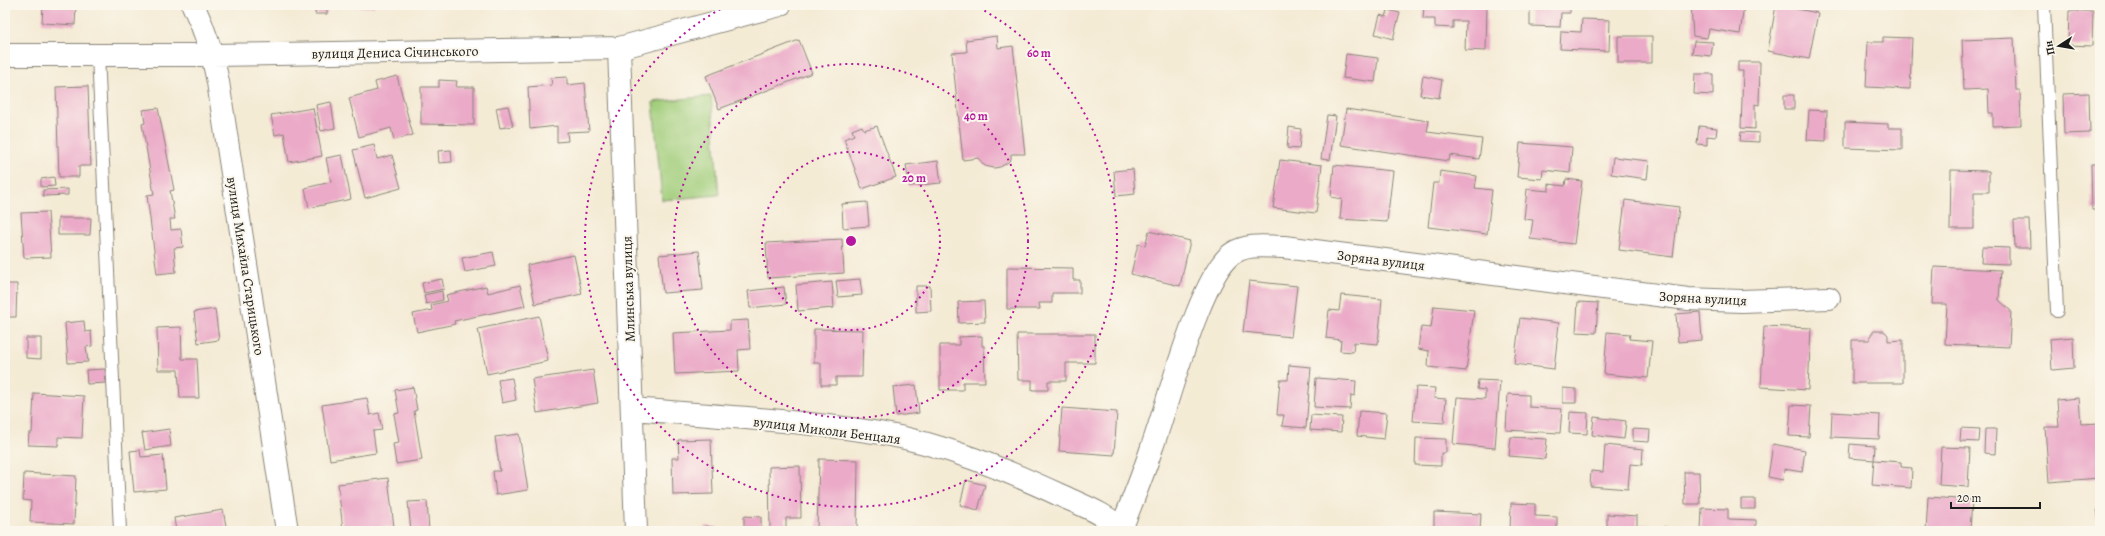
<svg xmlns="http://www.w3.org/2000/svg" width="2105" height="536" font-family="Alegreya,serif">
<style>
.green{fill:#a1cd7a;stroke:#5e744b}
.building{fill:#ebaac8}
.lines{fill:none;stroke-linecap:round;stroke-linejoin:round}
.service-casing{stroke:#888478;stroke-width:14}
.minor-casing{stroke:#888478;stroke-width:24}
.tertiary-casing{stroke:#888478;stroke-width:24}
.service{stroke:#fff;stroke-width:12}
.minor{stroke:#fff;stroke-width:22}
.tertiary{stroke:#fff;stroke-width:22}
.ring{fill:none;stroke:#b5179e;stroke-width:2;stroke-dasharray:2 4}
.labels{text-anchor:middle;stroke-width:4;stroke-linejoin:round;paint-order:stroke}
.street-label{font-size:14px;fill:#1c1c1c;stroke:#fbf7ec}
.centre{fill:#b5179e;stroke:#fbf7ec;stroke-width:2}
.ring-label{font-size:12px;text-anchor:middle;font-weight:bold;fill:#b5179e;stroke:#fbf7ec;stroke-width:4;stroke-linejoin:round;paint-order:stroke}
</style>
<rect width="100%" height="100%" fill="#fbf7ec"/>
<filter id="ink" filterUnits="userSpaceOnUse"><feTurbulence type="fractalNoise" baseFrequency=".025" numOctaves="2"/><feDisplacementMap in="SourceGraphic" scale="8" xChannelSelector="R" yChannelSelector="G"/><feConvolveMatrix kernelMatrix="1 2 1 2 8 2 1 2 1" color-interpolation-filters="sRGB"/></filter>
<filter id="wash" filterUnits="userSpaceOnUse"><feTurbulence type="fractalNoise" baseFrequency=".012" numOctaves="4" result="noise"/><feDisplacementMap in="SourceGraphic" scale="16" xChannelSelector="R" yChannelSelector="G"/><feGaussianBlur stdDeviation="0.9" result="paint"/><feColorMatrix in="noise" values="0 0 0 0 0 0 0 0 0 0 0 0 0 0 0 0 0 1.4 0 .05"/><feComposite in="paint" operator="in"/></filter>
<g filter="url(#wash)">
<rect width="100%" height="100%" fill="#f4ebd5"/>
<!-- green -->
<path class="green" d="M711 96 719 195 662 200 653 102Z"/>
<g id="blocks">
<!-- building -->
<path class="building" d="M43 5H76L75 25 42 23Z
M316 5H327V14H315Z
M350 5H374V7H350Z
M1424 5H1487L1486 51 1465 50 1466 21H1453V28L1435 27V19H1423Z
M1530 5H1570V13H1561L1560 27 1530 26Z
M1691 5H1744L1740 34 1709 29 1707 38 1693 36Z
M1776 5 1818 13 1809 59 1768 51Z
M1388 10 1400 13 1393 39 1375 34 1380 15 1386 17Z
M2069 11H2093L2092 46 2068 45Z
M1582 19 1610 20 1609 51 1560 49 1561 31 1581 32Z
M997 36 998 48 1013 46 1025 154H1011V159L1007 163 1000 167 994 168 985 166 978 158 963 160 952 53 967 52 966 40Z
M1618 36H1652V63H1618Z
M1883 37 1912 38 1910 89 1866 87 1868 42H1883Z
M2014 38 2016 90H2020L2021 125 1993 126V113H1989L1988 89 1964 90 1962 40Z
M799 40 812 73 719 109 706 76Z
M1694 41 1713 42 1711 56 1692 54Z
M1346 54 1378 58 1375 82 1343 78Z
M1738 62H1760L1759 105 1755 104V129L1741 128 1743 71H1738Z
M1695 74H1713V95L1694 94Z
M397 76 413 135 394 140 391 128 359 137 349 98 377 90 375 82Z
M1423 76 1442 80 1439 98 1420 95Z
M567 77V85L585 83 589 131 567 132 568 141 557 142V126L530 129 528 87 552 85 551 78Z
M439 80 457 81 456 87H474V125L421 124V87H439Z
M88 86 91 166H79V177H59L56 87Z
M2089 93 2090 133 2064 134 2063 94Z
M1784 95H1794V109H1784Z
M331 102 335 128 321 131 316 105Z
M508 106 513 126 500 128 496 108Z
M158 108 174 190 170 191 175 219H170L171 230 181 229 183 247 174 248 176 272 157 274 147 195 154 194 142 124 145 123 143 110Z
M313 108 322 156 289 162 284 133 275 135 271 115Z
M1346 109 1429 121 1427 132 1482 139 1479 159 1450 155 1449 161 1341 145Z
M1809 110 1827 111 1826 141 1807 140Z
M1327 115 1336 116 1330 160 1321 159Z
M1845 122 1888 124V128H1902V150L1845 148Z
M862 126 864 130 877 126 896 177 862 189 844 139 854 135 852 130Z
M1699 126 1717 128 1716 137 1707 136V145L1697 144Z
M1289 127 1301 129 1299 149 1287 148Z
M1741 132 1759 133V142L1740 141Z
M1520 143 1572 147 1570 173 1543 170 1542 179 1517 177Z
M374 145 377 159 392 155 401 188 365 198 353 150Z
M451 150 452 162 439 163 438 151Z
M342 155 351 199 309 208 305 188 331 182 326 158Z
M1613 157 1649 161 1647 179 1611 174Z
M1280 160 1322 165 1316 213 1273 208Z
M938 161 941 183 909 186 906 165Z
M2091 164H2100V210H2092Z
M1334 165 1393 171 1387 222 1340 219 1342 199 1331 197Z
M1133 169 1135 194 1116 196 1114 171Z
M1951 170 1989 171V192H1974V229H1950Z
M1440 171 1477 176 1475 188 1492 190 1487 234 1428 227 1433 183H1439Z
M54 177 55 186 41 187V179Z
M1566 179 1582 181 1574 244 1530 239 1533 220 1524 219 1527 189 1549 191V184L1565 186Z
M68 189V195L43 196V190Z
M1625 200 1679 207 1673 257 1619 250Z
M867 202 869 226 843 228 842 204Z
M48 212 51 257 24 258 21 213Z
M58 218H91L90 235H58Z
M2014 220H2029L2030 248H2015Z
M1149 231 1190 241 1180 286 1131 274 1138 244 1145 246Z
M842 239 844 273 768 278 766 243Z
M1982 247 2009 248V264L1981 263Z
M699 251 703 290 663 293 659 255Z
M493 252 496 266 465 272 462 258Z
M574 255 582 294 535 304 527 265Z
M1007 267 1073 268V280H1080V293H1052V303H1039L1040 309H1007Z
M1934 267 2001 270 1999 300 2011 311 2009 347 1945 344 1947 304H1932Z
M442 279 444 289 424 293 422 283Z
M860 279 862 295 838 297 836 281Z
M1249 281 1297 286 1291 337 1243 332Z
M832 282 834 308 798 311 796 285Z
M5 284H17L16 317H8V324H5Z
M520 285 525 306 454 321 455 324 417 332 413 314 432 310 431 305 448 301 446 295 486 286 488 293Z
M916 286H930L931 311 916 312Z
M784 287 786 304 750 308 748 291Z
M442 291 443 300 426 304 424 295Z
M1341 295 1382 299 1378 344 1354 342 1353 352 1340 351 1341 340 1326 338 1329 310 1339 311Z
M984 301 985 322 959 323 958 302Z
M1578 302 1598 303 1596 333 1576 332Z
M1434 306 1474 310 1466 371 1428 367 1429 351 1418 349 1421 327 1431 328Z
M215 309 219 340 198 343 194 312Z
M1700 312 1702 340 1678 342 1676 314Z
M539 316 548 361 487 374 478 329Z
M1520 318 1559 323 1554 369 1514 364Z
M748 320 750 349 738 350 739 371 675 374 673 333 730 330V321Z
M84 321 85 332 91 331 92 346 86 347 88 362 68 363 65 323Z
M1764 326 1811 328 1808 390 1761 387Z
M181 327 182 359H197L199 398H180L178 370H158L157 328Z
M814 329 863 330 862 377H836V385H821V363H814Z
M1874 331H1884L1888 335V341L1903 340V383H1852V340H1870V336Z
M1607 332 1630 334 1629 339 1652 341 1648 378 1604 374Z
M1017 334H1095V363H1066V381H1048V390H1032V380H1018Z
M982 336V346H984L985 382H963V390H940V345H959V337Z
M2073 337 2074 368 2052 370 2050 339Z
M26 338H41V359L26 358Z
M1289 365 1311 367 1306 428 1282 426 1284 415H1277L1280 380H1288Z
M105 369 106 383 87 384 86 370Z
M593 370 598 403 537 413 532 379Z
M512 378 516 400 502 403 498 380Z
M1316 378 1356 381 1355 396 1351 395 1350 409 1314 407Z
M1478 380 1500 381 1495 448 1453 444 1457 397 1485 399V390L1477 389Z
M916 385 919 413 896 416 893 387Z
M413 387 417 410 414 411 422 460 396 464 393 444 399 443 394 414 399 413 395 390Z
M1416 387 1435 388 1434 398 1446 399 1444 423 1413 421Z
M1563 388 1576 389V403H1563Z
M34 393 84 396 82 438 58 437V446L28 445 29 433H32Z
M1508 394 1529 395V407L1562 409 1560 433 1506 430Z
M367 398 370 415 379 413 382 430 373 431 376 453 330 460 322 405Z
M2079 398 2081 424 2100 423V478L2049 482 2045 427H2059L2057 400Z
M1791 405 1811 406 1809 437 1789 436Z
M1062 408 1117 412 1114 455 1059 451Z
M1359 411 1387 413 1384 439 1357 436Z
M1570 412 1588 413 1587 434 1569 433Z
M1832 412 1880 415 1879 439 1831 437Z
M1311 415 1342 417 1341 432 1310 430Z
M1594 417 1626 421 1624 439 1592 435Z
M1961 428 1980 429 1979 442 1960 441Z
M169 429 171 446 145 450 142 433Z
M1633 429 1650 430 1649 442 1633 441Z
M1985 429H1996L1995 454 1984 453Z
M519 434 528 490 496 495 493 471H500L495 437Z
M1511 437 1547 439 1545 459 1509 456Z
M1416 438 1446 439V453H1441V466L1415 465Z
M711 439 713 494 673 495 672 458H679L678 440Z
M1773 444 1805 450 1802 472 1784 469 1783 480 1768 477Z
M1850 444 1875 446 1874 460 1901 462V467L1912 468 1911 488 1872 485 1874 460 1849 458Z
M1605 445 1643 449 1642 465 1630 464 1628 489 1590 486 1591 471 1603 472Z
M1941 447 1970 448 1968 487 1939 485Z
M140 450 141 457 163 455 166 489 134 492 130 451Z
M819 459 858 460 857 531H817Z
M800 466 801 518H786V531H770L769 467Z
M1684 472H1699L1700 504H1685Z
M24 473 76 476 74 524 30 522 31 501 23 500Z
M388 478 394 527 378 528V531H343L338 484Z
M966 480 985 485 978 510 960 505Z
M1928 497 1972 500 1970 531H1926Z
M1741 499H1755V509H1741Z
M427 501 429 531H411L408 502Z
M1511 503 1535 504V516L1557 517V531H1510Z
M1702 508 1728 509V519L1756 520V531H1701Z
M2100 508V524H2099L2097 509Z
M223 510 227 531H176L174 518Z
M1434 512 1481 514 1480 531H1434Z
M1607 514 1637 516V526L1667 527V531H1607Z
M744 516 761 517V531H744Z
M705 526 733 530V531H704Z
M1844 529 1893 530V531H1843Z"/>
</g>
</g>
<g filter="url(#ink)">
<use href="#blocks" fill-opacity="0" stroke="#888478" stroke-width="1"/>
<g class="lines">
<!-- service casing -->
<g class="service-casing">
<path id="service" d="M2044 5 2057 311
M98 55 120 531"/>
</g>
<!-- minor casing -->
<g class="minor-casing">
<path id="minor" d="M619 48 636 531
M633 409C715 416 798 420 880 433 943 444 1004 469 1062 496 1079 504 1112 516 1121 531
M1121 529C1132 502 1143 475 1152 447 1167 407 1201 273 1233 253 1249 243 1267 247 1284 247L1688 299 1741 301 1829 298"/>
</g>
<!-- tertiary casing -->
<g class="tertiary-casing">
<path id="tertiary" d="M193 5C205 30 213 54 218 82L287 531
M5 55H213L619 48 780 5"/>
</g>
<!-- service -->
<use href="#service" class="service"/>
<!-- minor -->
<use href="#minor" class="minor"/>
<!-- tertiary -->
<use href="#tertiary" class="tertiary"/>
</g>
</g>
<!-- distance rings -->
<g class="ring">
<circle cx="851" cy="241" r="89"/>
<circle cx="851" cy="241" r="177"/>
<path d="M974 5A266 266 0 1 1 728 5"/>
</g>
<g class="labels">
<!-- street labels -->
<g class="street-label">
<text transform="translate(395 52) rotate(-1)" y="5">вулиця Дениса Січинського</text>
<text transform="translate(1381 260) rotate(7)" y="5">Зоряна вулиця</text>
<text transform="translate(246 266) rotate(81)" y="5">вулиця Михайла Старицького</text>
<text transform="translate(628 289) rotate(-92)" y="5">Млинська вулиця</text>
<text transform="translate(1703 298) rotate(3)" y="5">Зоряна вулиця</text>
<text transform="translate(827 430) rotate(7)" y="5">вулиця Миколи Бенцаля</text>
</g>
</g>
<circle cx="851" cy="241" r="6" class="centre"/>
<g class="ring-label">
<text x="1039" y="57">60 m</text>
<text x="976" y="120">40 m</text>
<text x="914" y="182">20 m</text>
</g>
<!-- margin -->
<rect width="2105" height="536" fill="none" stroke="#fbf7ec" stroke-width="20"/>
<!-- north arrow -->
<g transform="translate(2059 46) rotate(258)" stroke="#fbf7ec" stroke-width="3" paint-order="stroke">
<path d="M0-3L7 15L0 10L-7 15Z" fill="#1c1c1c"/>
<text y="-6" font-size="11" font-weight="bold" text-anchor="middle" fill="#1c1c1c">Пн</text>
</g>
<!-- scale -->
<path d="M1951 502v6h89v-6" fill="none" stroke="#1c1c1c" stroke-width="2"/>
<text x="1957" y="502" font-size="12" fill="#1c1c1c" stroke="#fbf7ec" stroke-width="3" paint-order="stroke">20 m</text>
</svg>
